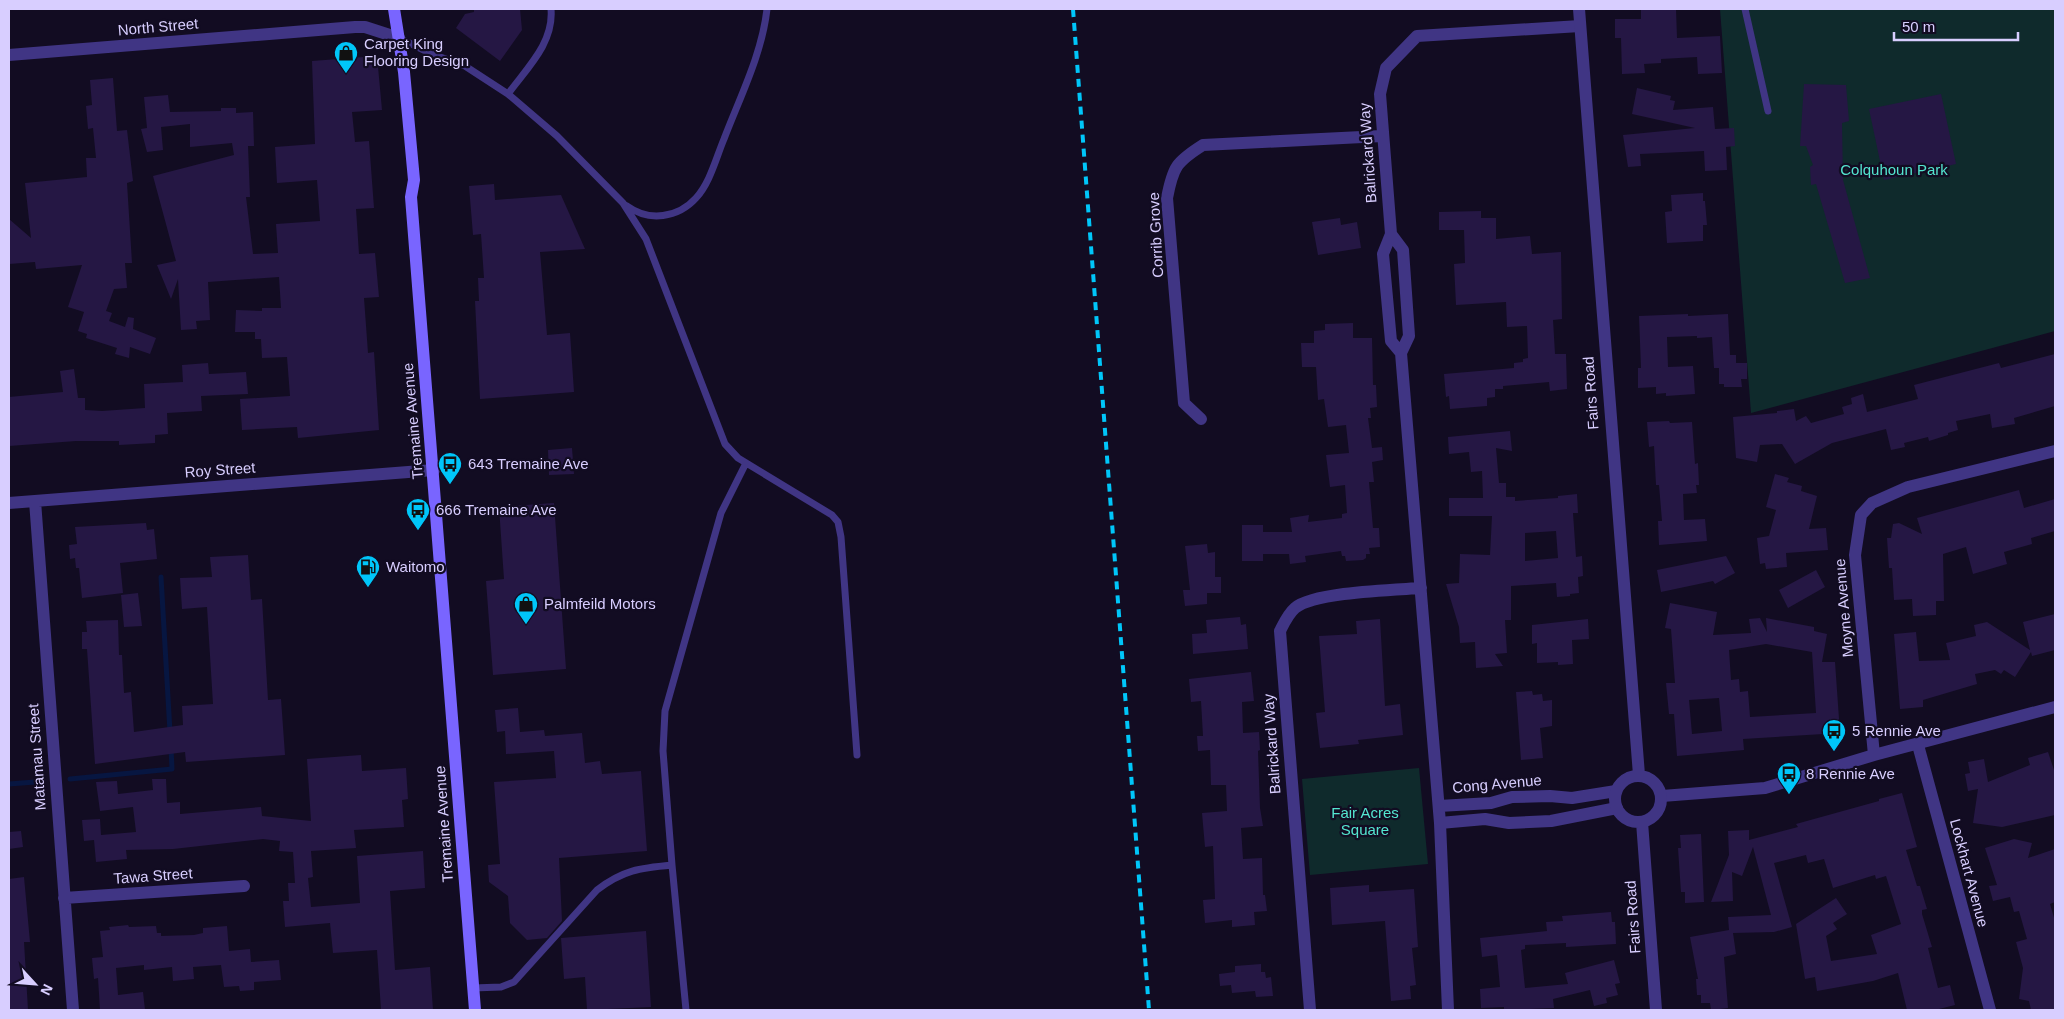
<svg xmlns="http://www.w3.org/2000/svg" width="2064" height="1019" font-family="Helvetica,sans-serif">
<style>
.green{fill:#0f2a2c}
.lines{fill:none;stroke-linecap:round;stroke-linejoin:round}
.stream{stroke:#071641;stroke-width:5}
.building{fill:#251744;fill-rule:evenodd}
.service{stroke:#403584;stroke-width:7}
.minor{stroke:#403584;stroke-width:12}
.tertiary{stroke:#403584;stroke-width:12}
.secondary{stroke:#7965ff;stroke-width:12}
.rail{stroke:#00c6f9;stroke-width:4;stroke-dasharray:8 6;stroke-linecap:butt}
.labels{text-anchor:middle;stroke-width:4.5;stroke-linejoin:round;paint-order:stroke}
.street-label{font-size:15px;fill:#d8ceff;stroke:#120c22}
.poi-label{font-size:15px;fill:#d8ceff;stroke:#120c22;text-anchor:start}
.park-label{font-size:15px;fill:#54e5d0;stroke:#120c22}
</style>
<rect width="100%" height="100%" fill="#120c22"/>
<!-- green -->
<path class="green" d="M1720 9H2055V331L1751 413Z
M1419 768 1428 864 1310 875 1302 779Z"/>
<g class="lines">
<!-- stream -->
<path class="stream" d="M161 577 170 732
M70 779 172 769 171 748
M9 784 35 782"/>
</g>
<!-- building -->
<path class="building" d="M474 9H520L522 30 500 61 456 28 465 14 474 12Z
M1641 9H1676L1677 38 1720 36 1722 73 1698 74 1697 57 1661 59V63L1644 64 1645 73 1622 74 1621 38H1615V19H1641Z
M377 56 382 110 352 112 355 142 369 141 374 208 356 209 359 254 375 253 379 297 364 298 368 353 374 352 379 430 298 438 297 427 242 430 240 399 290 396 287 357 262 358 261 339H255V332H235L236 310 262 311V308H281L279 277 208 282 210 320 196 321 197 329 181 330 178 279 171 299 157 265 176 261 153 176 234 155 232 143 190 147V124L161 127 163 150 147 152 141 129 147 128 144 97 168 95 170 112 221 111V108H236V113L253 112 254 146H248L250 197H246L253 254 278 253 276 224 320 221 317 180 277 183 275 147 315 144 312 61Z
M113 78 117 131 127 130 133 181 127 183 132 263H125L127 288 114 289 106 311 112 313 109 321 125 327 128 317 134 318 133 329 156 338 150 354 130 347 129 358 115 354 117 348 86 338 87 334 78 331 84 312 68 307 82 265 36 269 35 262 9 264V219L31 238 25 183 87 177 86 158H96L93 128 88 129 86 106 92 105 90 80Z
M1804 84 1846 85 1849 121 1842 123 1843 180 1870 278 1845 283 1816 184 1811 185 1810 167 1813 165 1806 146H1800Z
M1637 88 1671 96 1670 100 1675 101 1673 110 1713 107 1715 129 1734 128 1735 146 1726 147 1727 170 1705 171 1704 151 1640 154 1641 166 1628 167 1623 135 1695 128 1632 114Z
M1941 94 1956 164 1884 180 1869 109Z
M494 184 495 200 561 195 585 249 540 252 547 335 570 333 574 392 480 399 475 301H479L478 278H484L481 234 473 235 469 186Z
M1703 193V201H1705L1707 225H1703V241L1667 243 1665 212 1672 211 1671 195Z
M1481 211V218H1496V239L1530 236 1532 254 1561 252 1562 319 1553 320 1555 354H1566L1567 389 1550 391 1549 382 1503 386V389H1495V397L1487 398V406L1450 409 1449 396 1446 397 1444 374 1514 368V363L1523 362V359L1528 358 1527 326 1507 327 1506 302 1456 305 1454 264 1465 263 1464 230H1439V212Z
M1340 218 1341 225 1357 222 1361 248 1318 255 1312 222Z
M1688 314V316L1728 314 1730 355H1736V363H1747V379H1741L1742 387H1724V384H1719V368H1714L1712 337 1697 338V336L1667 337 1668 367 1693 366 1695 394 1666 396V393L1656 394V387L1638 388V368H1641L1639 316Z
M1353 323V338H1372L1373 385H1376L1377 407 1370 408 1371 418H1368L1372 448 1382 447 1383 460 1372 462 1374 482H1369L1373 528H1379L1380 547 1369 548 1370 554H1366V558L1363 560 1346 561 1345 556H1342L1341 551 1305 556 1306 562 1290 564 1289 554H1263V561H1242V525H1263V532H1292L1290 518 1309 515 1308 522 1342 518V514L1347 513 1345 485 1330 487 1326 455 1349 453 1346 425 1328 427 1324 399 1318 400 1316 367H1302L1301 343H1314V331L1325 330V324Z
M2055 354V406L2014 418 2015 424 1992 428 1990 414 1956 421 1958 430 1948 433V435L1929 441 1928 437 1904 443 1905 447 1891 450 1886 429 1832 443 1795 464 1782 444 1760 445 1757 462 1736 458 1733 417 1777 413V411L1794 409 1796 421 1806 416 1811 423 1844 414 1842 407 1852 404 1851 398 1863 394 1867 412 1918 399 1914 385 1999 363 2001 368Z
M208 363 209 374 246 372 248 394 201 396 202 411 167 413 168 434 155 435V443L119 445V441H76L9 446V397L63 392 60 371 74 369 78 398H85V410L102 411 145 408 144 384 183 382 182 365Z
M1669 421 1670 423 1692 422 1695 464 1698 463 1699 485H1696L1697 493 1683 494 1684 520 1705 519 1707 541 1659 545 1658 521H1662L1659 485H1656L1654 446 1649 447 1647 422Z
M1510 431 1512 451 1496 448 1499 483H1506V497H1515V501L1558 498V496L1577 494 1578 513H1573L1576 557 1582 556 1583 576 1578 577 1579 593 1570 594V596L1557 597 1556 583 1511 586V620H1505L1507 653 1495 654 1503 666 1476 668 1475 642 1460 643 1459 627 1446 584 1459 583 1460 554 1490 555 1492 516H1449V498H1483L1482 471 1471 472 1469 452 1449 454 1448 437ZM1556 531 1558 558 1525 561V533Z
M572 448 574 474 549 475 548 450Z
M1775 474 1789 478 1787 482 1802 486 1801 491 1817 496 1809 529 1826 528 1828 550 1786 553 1787 567 1766 569 1765 563 1760 564 1757 538 1769 536 1776 510 1766 507Z
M2019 490 2024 508 2055 499V531L2031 538 2032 544 2004 552 2007 564 1973 574 1966 547 1943 554 1944 601H1936V615L1913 616 1912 599 1894 600 1892 568H1889L1887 538H1891L1893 524 1899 523 1922 534 1917 518Z
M554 503 566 669 493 675 486 581 504 579 499 507Z
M146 523 147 530 154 529 157 559 120 563 123 593 82 598 79 568H76L75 558 70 559 69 545 77 544 75 527Z
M1207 544 1208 553 1215 552V577H1221V593H1207V604L1185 606 1183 590H1190L1185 546Z
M248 555 251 600 262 599 268 700 281 699 285 755 186 762 185 752 95 764 87 649H82V632H87L86 621 118 620 119 655H122L124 693 131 692 134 732 183 725 182 706 213 704 207 607 182 609 180 578 212 577 210 557Z
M1726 556 1735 573 1715 584 1713 581 1661 592 1657 570Z
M1816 570 1825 587 1788 608 1779 590Z
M138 593 142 626 124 627 121 595Z
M1670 603 1717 612 1713 635 1751 633 1749 619 1760 618 1767 632 1766 618 1814 627V631L1827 634 1822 662H1835L1840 733 1743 739 1744 750 1677 756 1674 714H1669L1666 683H1675L1671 629 1665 628ZM1766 644 1812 652 1816 713 1750 717 1748 691 1740 692 1739 679 1731 680 1729 650ZM1719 698 1722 731 1692 734 1689 700Z
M2055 614V650L2032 656 2031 652 2015 677 2004 670 2001 674 1995 670 1975 674 1977 684 1923 700V707L1900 709 1894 634 1916 632 1919 661 1950 660 1946 643 1976 636 1974 625 1987 622 2030 650 2023 622Z
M1240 617 1241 625 1246 624 1248 649 1193 654 1192 634 1207 633 1206 620Z
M1380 619 1385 706 1400 704 1403 735 1358 740 1359 744 1320 748 1316 713 1325 712 1319 636 1357 634 1356 621Z
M1588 619 1589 639 1572 640 1573 664 1558 665V662L1537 663V643L1532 644V625Z
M1251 672 1254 701 1242 702 1243 733 1259 732 1260 750 1258 751 1260 808 1263 826 1241 828 1243 859 1262 858 1263 895H1265L1267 911 1254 912 1255 925 1232 927V920L1205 923 1203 900 1215 899 1213 846 1205 847 1202 813 1227 811 1226 785H1211L1210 750 1198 751 1197 736H1203L1201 701 1191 702 1189 679Z
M1532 691 1533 695 1542 694 1543 701 1552 700V726L1540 728 1543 758 1521 760 1516 692Z
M518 708 520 732 544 730 545 736 582 733 585 763 600 761 602 774 641 771 647 851 559 858 562 921 547 938 527 940 510 923 508 896 489 882 488 865 500 864 494 782 556 778 554 751 506 754 505 731 497 732 495 710Z
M2048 752 2055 773V815L2002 827 1973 823 1978 789 1968 791 1965 774 1970 773 1968 762 1984 759 1988 782 2030 765 2028 758Z
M361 755 362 771 406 768 408 799 402 800 404 827 354 830 356 848 311 851 313 877 308 878 311 907 360 903 357 856 423 851 425 888 390 891 395 970 430 967 433 1010H381L377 950 333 953 330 923 285 927 283 901H289L288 883H295L293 852 279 851 280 841 263 839 173 849 126 850 127 859 96 862 94 840 84 841 82 820 100 819 101 835 136 832 133 807 100 811 96 782 117 781 118 794 153 790 152 779H166L167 803 180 802V814L261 807 262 816 311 821 307 759Z
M1902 793 1917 847 1906 850 1917 886H1920L1927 909 1922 910V914L1932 947 1928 948 1938 988 1950 985 1955 1005 1935 1010H1907L1898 973 1873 981 1817 991 1815 977 1805 979 1796 924 1836 898 1847 914 1833 923 1837 929 1826 936 1831 961 1877 954 1871 935 1901 924 1886 876 1876 879 1875 875 1833 888 1824 859 1808 863 1806 855 1774 863 1792 927 1774 932 1733 933 1736 954 1724 957 1728 1008 1711 1010 1710 1003H1701V995H1697L1696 979H1698L1690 937 1729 930 1728 917 1771 915 1753 847 1742 876 1732 872 1733 901 1711 902 1729 855 1728 831 1749 830V840L1798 827 1796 824 1879 801V799Z
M21 831 23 847 9 849V832Z
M1701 834 1704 902 1685 903V892H1681L1680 878 1678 848H1681L1680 835Z
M2014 839 2032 843 2028 858 2055 849V902L2050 904 2055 921V1010H2031L2029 1001 2019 999 2023 968 2016 942 2027 939 2019 911 2014 912 2010 897 1993 901 1989 886 1997 885 1985 848Z
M24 877 30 942H24L28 1010H9V879Z
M1369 885V892L1414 889 1418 947 1412 948 1416 985 1410 986 1411 999 1391 1001 1385 921 1332 925 1330 888Z
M1611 912 1612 922H1615L1616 944 1566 947V943L1525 945V949L1521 950 1525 988 1568 984 1565 973 1614 960 1620 983 1615 984 1618 995 1606 998 1607 1003 1594 1006 1590 990 1553 999 1554 1008 1504 1010V1007L1481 1008 1480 989 1500 987 1497 955 1482 957 1480 938 1547 931 1546 922 1563 921 1562 916Z
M128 925 129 927 156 926 157 933H161V936L194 935 203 933V928L227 926 229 951 250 949 251 962 279 960 281 980 254 982V990L240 991 239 986 224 987 221 965 193 967 194 979 173 981 172 967 144 970V965L116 968 118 995 143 992 145 1010H100L98 978 94 979 92 958 103 957 100 931 110 930 109 927Z
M646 931 651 1007 587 1010 585 977 564 979 561 938Z
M1261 964V972H1265L1266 978 1271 977 1273 996 1256 997 1255 991 1232 993 1231 985 1220 986 1219 974 1235 972V966Z"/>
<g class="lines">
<!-- service -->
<path class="service" d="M1745 9 1768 111
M399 38 432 54 465 66 508 94 557 136 623 203 646 239 725 444 738 458 832 515 838 522 841 537 857 755
M508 94C527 68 554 43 551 9
M627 206C649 222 678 218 696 198 710 183 716 158 724 139 740 97 762 54 767 9
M672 865 663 751 665 711 721 513 746 463
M473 988 501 987 514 982 597 890C623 870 640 868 672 865L686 1010"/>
<!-- minor -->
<path class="minor" d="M9 55 355 27H365L399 38
M1391 234 1380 94 1386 68 1417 36 1580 26
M1401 353 1391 341 1383 254 1391 234 1403 250 1409 336 1401 353 1440 823 1448 1010
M1201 419 1184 403 1167 198C1173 167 1176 162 1203 145L1382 136
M35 501 73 1010
M9 503 434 470
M1918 745 1990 1010
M1874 755 1855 555 1861 515 1872 503 1908 487 2055 451
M1662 796 1765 788 1874 755 2055 707
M1439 806 1491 803 1512 797 1550 796 1572 798 1616 791
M1440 823 1485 819 1509 823 1551 821 1617 808
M64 898 244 886
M1310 1010 1280 631C1284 623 1288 614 1295 608 1314 592 1393 590 1421 588"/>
<!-- tertiary -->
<path class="tertiary" d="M1579 9 1639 775
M1615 799a23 23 0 1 1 46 0a23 23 0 1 1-46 0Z
M1642 822 1656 1010"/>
<!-- secondary -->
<path class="secondary" d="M394 9 404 72 414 180 411 197 475 1010"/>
<!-- rail -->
<path class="rail" d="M1073 9 1149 1010"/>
</g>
<!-- icons -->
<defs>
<g id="shop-pin" transform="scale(1.25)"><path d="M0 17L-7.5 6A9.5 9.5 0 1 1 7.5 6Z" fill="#00c6f9" stroke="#120c22"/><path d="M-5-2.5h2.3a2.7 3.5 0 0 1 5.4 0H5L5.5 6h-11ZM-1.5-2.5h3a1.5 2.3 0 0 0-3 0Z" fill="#111"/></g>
<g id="bus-pin" transform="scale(1.25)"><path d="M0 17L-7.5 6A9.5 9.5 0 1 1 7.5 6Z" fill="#00c6f9" stroke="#120c22"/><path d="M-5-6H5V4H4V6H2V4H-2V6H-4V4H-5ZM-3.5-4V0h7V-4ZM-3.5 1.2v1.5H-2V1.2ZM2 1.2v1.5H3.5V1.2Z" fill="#111"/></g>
<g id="fuel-pin" transform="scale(1.25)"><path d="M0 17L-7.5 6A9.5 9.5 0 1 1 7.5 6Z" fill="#00c6f9" stroke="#120c22"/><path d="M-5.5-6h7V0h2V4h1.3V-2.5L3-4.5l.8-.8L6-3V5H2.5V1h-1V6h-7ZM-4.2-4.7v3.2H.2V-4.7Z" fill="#111"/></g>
</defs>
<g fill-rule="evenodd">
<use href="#shop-pin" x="346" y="53"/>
<use href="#bus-pin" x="450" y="464"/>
<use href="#bus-pin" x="418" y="510"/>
<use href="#fuel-pin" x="368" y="567"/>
<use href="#shop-pin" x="526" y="604"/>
<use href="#bus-pin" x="1834" y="731"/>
<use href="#bus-pin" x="1789" y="774"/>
</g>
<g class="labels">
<!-- street labels -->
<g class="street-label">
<text transform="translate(158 27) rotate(-5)" y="5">North Street</text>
<text transform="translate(1368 153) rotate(-94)" y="5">Balrickard Way</text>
<text transform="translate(1156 235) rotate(-93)" y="5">Corrib Grove</text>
<text transform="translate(1591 393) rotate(-94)" y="5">Fairs Road</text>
<text transform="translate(413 421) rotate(-95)" y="5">Tremaine Avenue</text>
<text transform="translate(220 470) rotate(-4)" y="5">Roy Street</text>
<text transform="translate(1844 608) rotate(-95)" y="5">Moyne Avenue</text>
<text transform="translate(1272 744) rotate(-94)" y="5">Balrickard Way</text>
<text transform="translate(37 757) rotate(-94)" y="5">Matamau Street</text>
<text transform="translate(1497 784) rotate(-5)" y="5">Cong Avenue</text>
<text transform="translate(444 824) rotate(-94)" y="5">Tremaine Avenue</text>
<text transform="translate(1969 873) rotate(75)" y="5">Lockhart Avenue</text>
<text transform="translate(153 876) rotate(-4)" y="5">Tawa Street</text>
<text transform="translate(1633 917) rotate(-94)" y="5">Fairs Road</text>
</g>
<!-- poi labels -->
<g class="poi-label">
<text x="364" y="49">Carpet King<tspan x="364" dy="17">Flooring Design</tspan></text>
<text x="468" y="469">643 Tremaine Ave</text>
<text x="436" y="515">666 Tremaine Ave</text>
<text x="386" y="572">Waitomo</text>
<text x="544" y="609">Palmfeild Motors</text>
<text x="1852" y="736">5 Rennie Ave</text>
<text x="1806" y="779">8 Rennie Ave</text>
</g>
<!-- park labels -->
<g class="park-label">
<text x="1894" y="175">Colquhoun Park</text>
<text x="1365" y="818">Fair Acres<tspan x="1365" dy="17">Square</tspan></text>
</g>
</g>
<!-- border -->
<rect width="2064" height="1019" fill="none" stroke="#d8ceff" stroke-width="20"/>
<!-- north arrow -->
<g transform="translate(35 984) rotate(116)" stroke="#120c22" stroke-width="4" paint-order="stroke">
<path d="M0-4L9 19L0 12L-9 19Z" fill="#d8ceff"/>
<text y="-8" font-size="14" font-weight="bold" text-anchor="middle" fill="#d8ceff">N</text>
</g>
<!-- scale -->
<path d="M1894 32v8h124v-8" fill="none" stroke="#d8ceff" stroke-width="2.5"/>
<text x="1902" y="32" font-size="15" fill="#d8ceff" stroke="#120c22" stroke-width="4" paint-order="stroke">50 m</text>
</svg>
